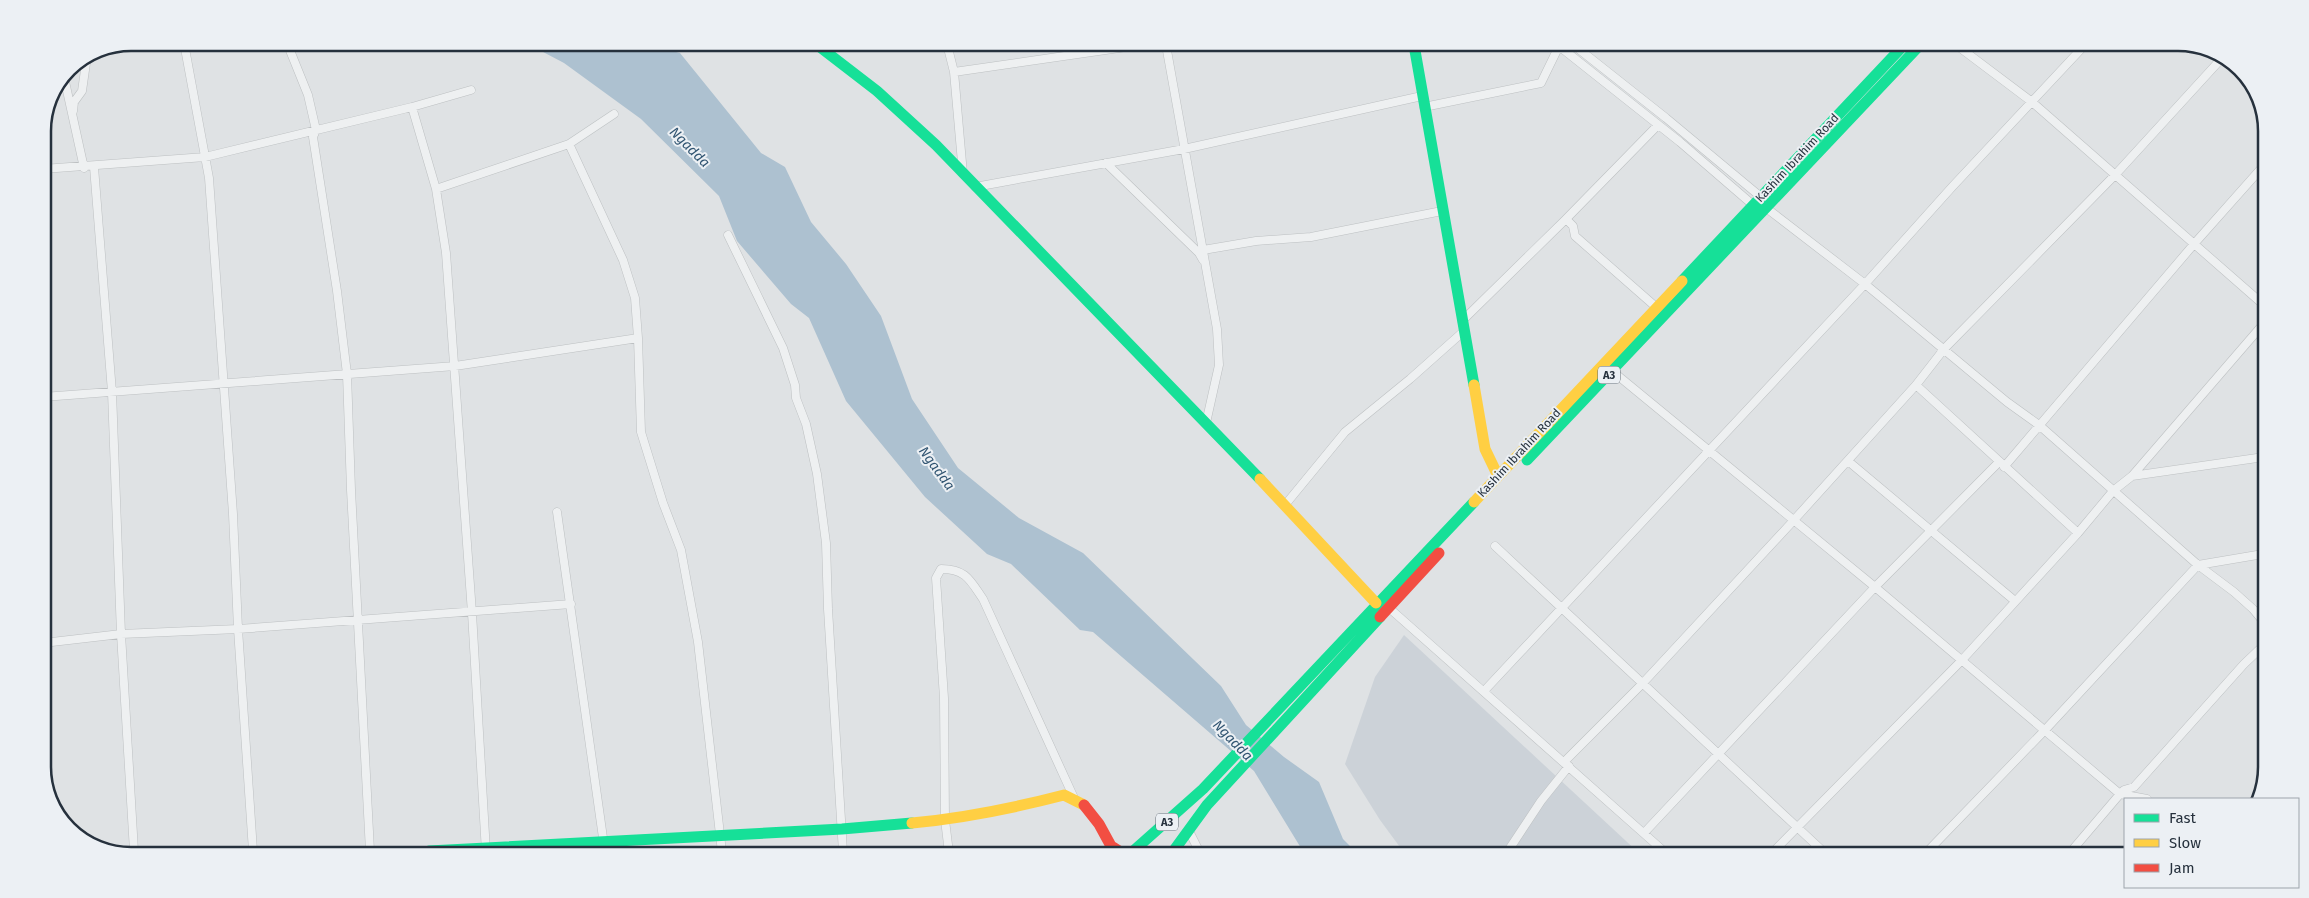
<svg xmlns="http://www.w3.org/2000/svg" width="2309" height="898" font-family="'Fira Sans',sans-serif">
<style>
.built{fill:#ccd2d8}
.water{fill:#adc1d0}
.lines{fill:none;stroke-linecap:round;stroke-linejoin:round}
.street-casing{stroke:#bdc0c2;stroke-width:9}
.street{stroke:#eef0f1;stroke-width:8}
.fast{stroke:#16e098;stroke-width:11}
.slow{stroke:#ffcf43;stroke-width:11}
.jam{stroke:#f24e42;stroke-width:11}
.labels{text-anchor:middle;stroke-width:4;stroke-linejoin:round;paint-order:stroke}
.shield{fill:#ecf0f4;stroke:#616a74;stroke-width:1}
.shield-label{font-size:11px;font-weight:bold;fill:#26313d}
.street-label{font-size:12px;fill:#26313d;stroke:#ecf0f4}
.water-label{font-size:14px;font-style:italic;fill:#305471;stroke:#ecf0f4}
.rim{fill:none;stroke:#26313d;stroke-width:2.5}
</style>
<rect width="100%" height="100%" fill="#dfe2e4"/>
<!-- built -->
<path class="built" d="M1404 635 1640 854H1405L1380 820 1345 764 1375 677Z"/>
<!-- water -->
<path class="water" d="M526 43 646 44 680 53 761 153 785 167 811 222 846 264 881 316 912 399 958 468 1019 518 1083 553 1221 686 1246 725 1284 757 1319 782 1343 839 1358 854 1304 853 1254 771 1093 632 1080 630 1011 564 987 554 925 497 846 401 809 318 791 304 737 241 719 196 641 119 564 63Z"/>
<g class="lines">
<!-- street casing -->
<g class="street-casing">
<path id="street" d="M184 43 209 178 233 514 238 629 253 851
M287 43 308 95 316 130 313 137 337 291 347 374 351 490 370 851
M947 44 954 72 963 174
M1166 45 1217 329 1219 365 1206 423
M1559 46 1680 142 1753 205
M1575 46 1666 118 1761 197
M1959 47 2032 102 2265 306
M954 72 1140 45
M64 77 84 168
M412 107 436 189 446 253 472 613 486 852
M1424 107 1541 83 1559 46
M73 111 74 102 82 91 87 56
M569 144 623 260 635 298 638 338 641 432 663 503 681 550 698 642 722 852
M1106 163 1199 253 1203 260
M94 167 112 392 121 634 134 851
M43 169 205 157 412 107 471 90
M975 187 1184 149 1422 96
M436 189 569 144 614 114
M1765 207 1865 284 2007 402 2039 425 2198 565 2234 592 2253 609 2263 621
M1566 219 1658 125
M728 235 783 348 795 385 796 398 806 424 817 474 826 543 828 609 843 852
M1203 250 1256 241 1311 237 1442 211
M1462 321 1566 219 1573 226 1575 236 1656 307
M1611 370 1875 587 2120 794 2124 790 2134 787 2244 664 2263 646
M1916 385 2078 533
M43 397 455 366 638 338
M1848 461 2015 601
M2004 467 2194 244 2266 163
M2132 476 2264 457
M1285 505 1345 432 1410 379 1464 331
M557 512 605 852
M1495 546 1827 855
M1388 607 1667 854
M43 643 121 634 238 629 571 604
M1485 690 1865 284 1952 187 2083 47
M1564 762 1642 684 1794 520 1916 385 1944 349 2115 175 2222 58
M1189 831 1200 853
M1644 833 1875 587 1999 462
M949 853 945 820 944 698 936 578 941 569C966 569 970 580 983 599L1074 798
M1506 854 1541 801 1569 766
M1770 855 1962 660 2078 533 2113 491 2132 476 2265 322
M1924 855 2045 730 2198 565 2263 554
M2068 855 2120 794 2147 799"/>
</g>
<!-- street -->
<use href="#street" class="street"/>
<!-- fast -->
<path class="fast" d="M816 44 877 91 936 145 1260 479
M1414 45 1474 385
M1682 281 1902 47
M1527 460 1918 47
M429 851 842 829 912 823
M1131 853 1203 789 1474 502
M1172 853 1207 805 1380 617"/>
<!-- slow -->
<path class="slow" d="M1474 385 1485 449 1498 476
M1260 479 1376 603
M1474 502 1682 281
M912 823C964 818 1014 808 1064 795L1084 805"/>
<!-- jam -->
<path class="jam" d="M1380 617 1439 553
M1084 805 1099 824 1111 846 1122 853"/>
</g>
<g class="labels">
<!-- shield labels -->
<g class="shield">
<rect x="1598" y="366.5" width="22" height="17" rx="4"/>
<rect x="1156" y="813.5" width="22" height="17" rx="4"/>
</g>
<g class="shield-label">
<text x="1609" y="379">A3</text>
<text x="1167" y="826">A3</text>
</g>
<!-- street labels -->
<g class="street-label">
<text transform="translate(1797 158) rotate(-47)" y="4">Kashim Ibrahim Road</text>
<text transform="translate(1519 453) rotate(-47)" y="4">Kashim Ibrahim Road</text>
</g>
<!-- water labels -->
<g class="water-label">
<text transform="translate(690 147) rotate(45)" y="5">Ngadda</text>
<text transform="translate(937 468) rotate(54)" y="5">Ngadda</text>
<text transform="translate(1233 740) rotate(46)" y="5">Ngadda</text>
</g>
</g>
<!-- crop -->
<path d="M0 0H2309V898H0ZM131 51H2178A80 80 0 0 1 2258 131V767A80 80 0 0 1 2178 847H131A80 80 0 0 1 51 767V131A80 80 0 0 1 131 51Z" fill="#ecf0f4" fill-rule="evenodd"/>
<path class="rim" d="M131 51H2178A80 80 0 0 1 2258 131V767A80 80 0 0 1 2178 847H131A80 80 0 0 1 51 767V131A80 80 0 0 1 131 51Z"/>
<!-- legend -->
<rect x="2124" y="798" width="175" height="90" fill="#ecf0f4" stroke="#9da4ab"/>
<rect x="2134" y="814" width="25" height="8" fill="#16e098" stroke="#9da4ab"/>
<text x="2169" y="823" font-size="15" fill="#26313d">Fast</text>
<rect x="2134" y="839" width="25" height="8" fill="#ffcf43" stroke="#9da4ab"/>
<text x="2169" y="848" font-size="15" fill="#26313d">Slow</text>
<rect x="2134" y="864" width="25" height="8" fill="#f24e42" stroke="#9da4ab"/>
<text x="2169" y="873" font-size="15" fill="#26313d">Jam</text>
</svg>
